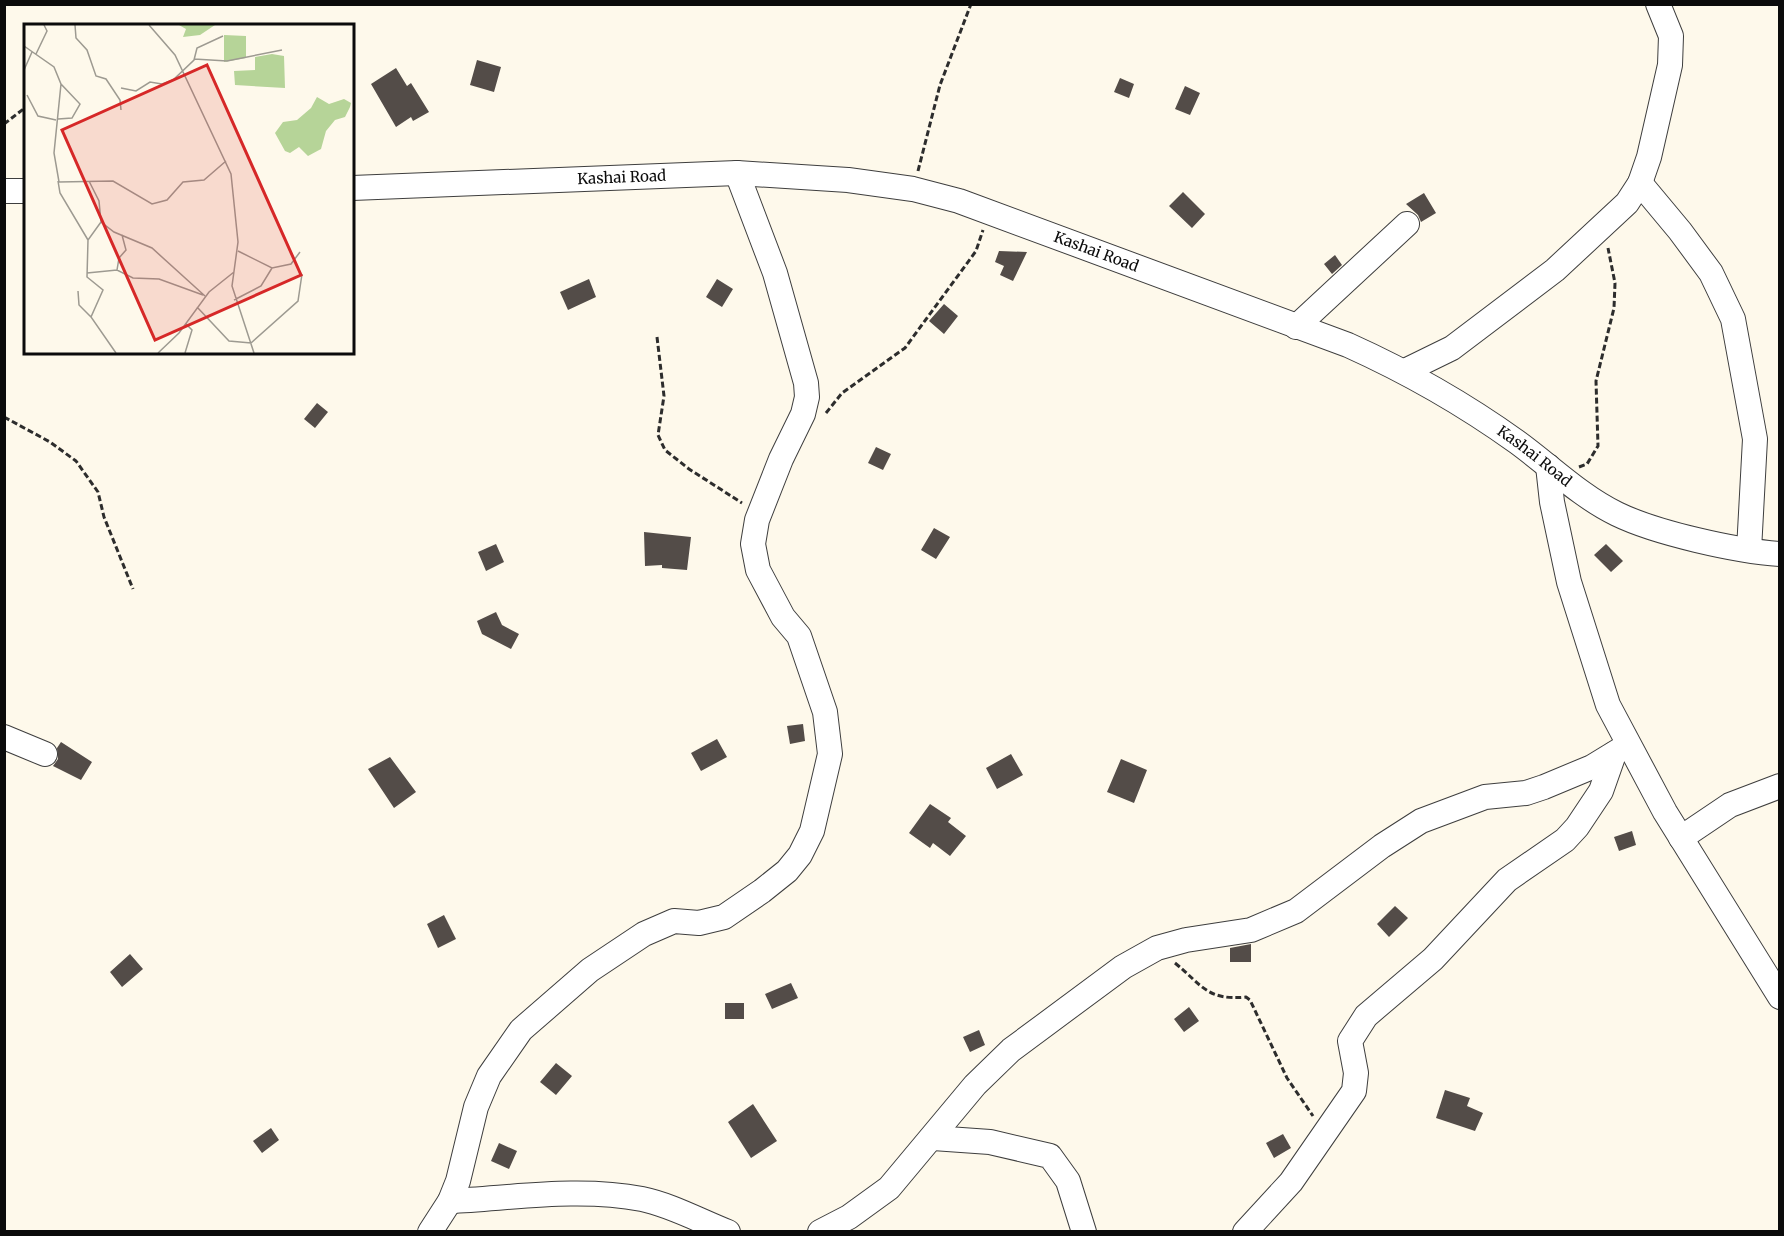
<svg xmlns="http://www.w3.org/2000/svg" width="1784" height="1236" font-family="Merriweather,serif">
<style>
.building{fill:#534c48}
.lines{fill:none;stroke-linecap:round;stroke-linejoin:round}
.minor-casing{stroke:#3e3e3e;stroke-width:26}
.path{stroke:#2d2d2d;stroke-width:3;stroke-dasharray:6 3;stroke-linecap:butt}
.minor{stroke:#fff;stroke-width:24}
.labels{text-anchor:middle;stroke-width:6;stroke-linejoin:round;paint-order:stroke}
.street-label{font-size:15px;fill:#0b0b0b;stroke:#fff}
.inset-road{fill:none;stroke:#9d9a91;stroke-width:1.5}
.view{fill:#d62828;fill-opacity:0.15;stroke:#d62828;stroke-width:3}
.inset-edge{fill:none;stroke:#0b0b0b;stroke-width:3}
</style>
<rect width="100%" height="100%" fill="#fef9eb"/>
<!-- building -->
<path class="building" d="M477 60 501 67 494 92 470 85Z
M396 68 407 86 411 83 429 112 413 121 411 117 396 127 371 84Z
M1120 78 1134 84 1129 98 1114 92Z
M1185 86 1200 93 1190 115 1175 109Z
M1183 192 1205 214 1192 228 1169 206Z
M1424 193 1436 213 1421 222 1418 215 1406 204Z
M999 251 1027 252 1013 281 1000 275 1004 266 995 262Z
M1335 255 1342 265 1332 274 1324 264Z
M589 279 596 297 568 310 560 292Z
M717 279 733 289 722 307 706 297Z
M944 304 958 316 944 334 929 321Z
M317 403 328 412 315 428 304 419Z
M876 447 891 454 883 470 868 463Z
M934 528 950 537 936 559 921 550Z
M644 532 691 537 687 570 662 568V565L645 566Z
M496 544 504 562 486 571 478 552Z
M1606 544 1623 561 1611 572 1594 555Z
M496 612 502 625 519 634 511 649 482 634 477 621Z
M803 724 805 741 790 744 787 726Z
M717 739 727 757 701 771 691 753Z
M61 742 92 762 81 780 53 766 58 759 57 748Z
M1011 754 1023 775 997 789 986 768Z
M390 757 416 792 394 808 368 769Z
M1121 759 1147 770 1134 803 1107 792Z
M930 804 951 818 948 822 966 836 950 856 933 843 930 848 909 833Z
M1632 831 1636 845 1619 851 1614 837Z
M1395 906 1408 918 1389 937 1377 924Z
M444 915 456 939 438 948 427 924Z
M1251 944V962H1230V948Z
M130 954 143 969 122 987 110 972Z
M791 983 798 998 772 1009 765 994Z
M725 1003H744V1019H725Z
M1189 1007 1199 1021 1184 1032 1174 1019Z
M979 1030 985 1045 970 1052 963 1037Z
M556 1063 572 1076 556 1095 540 1082Z
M1445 1090 1470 1098 1467 1106 1483 1113 1475 1131 1436 1118Z
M753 1104 777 1141 751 1158 728 1122Z
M271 1128 279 1140 262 1153 253 1141Z
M1283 1134 1291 1148 1274 1158 1266 1143Z
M499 1143 517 1151 509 1169 491 1161Z"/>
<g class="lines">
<!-- minor casing -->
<g class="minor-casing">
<g id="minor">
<path d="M1640 183 1680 231 1711 273 1733 319 1755 439 1749 550"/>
<path id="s1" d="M352 188 737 173 848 180 913 189 959 201 1348 345C1408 372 1464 404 1517 442 1550 466 1580 496 1617 514 1656 533 1736 551 1780 554"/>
<path d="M4 191H26"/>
<path d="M1296 327 1407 224"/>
<path d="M1405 371 1452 348 1555 270 1627 203 1640 183 1649 157 1670 65 1671 36 1658 4"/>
<path d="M1548 466 1552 502 1569 582 1608 705 1665 812 1780 997"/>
<path d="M4 737 45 754"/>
<path d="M1681 838 1730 805 1780 786"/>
<path d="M933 1138 990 1142 1050 1156 1068 1181 1084 1232"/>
<path d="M450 1201C513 1198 579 1187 642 1199 671 1205 700 1221 728 1232"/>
<path d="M430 1232 450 1201 458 1181 476 1107 489 1076 521 1030 590 970 644 934 674 921 699 923 724 917 762 891 787 871 800 855 812 831 830 754 825 712 799 636 783 617 758 570 753 544 757 520 781 459 803 414 807 397 806 383 775 273 737 173"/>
<path d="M820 1232 849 1217 889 1188 975 1085 1011 1050 1123 967 1157 948 1186 940 1251 930 1296 911 1382 846 1421 821 1485 797 1526 793 1544 787 1592 767 1628 745"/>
<path d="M1245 1232 1291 1182 1354 1091 1356 1073 1350 1041 1366 1016 1433 959 1507 880 1565 840 1577 827 1601 791 1614 754"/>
</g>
</g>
<!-- path -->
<path class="path" d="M4 124 26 107
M918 171 940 85 971 4
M657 337 664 396 658 435 665 450 689 469 742 503
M826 413 842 393 905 348 976 251 983 230
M4 417 50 442 76 461 98 492 104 517 133 589
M1579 467 1587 464 1598 446 1596 381 1614 308 1615 283 1608 248
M1175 963C1202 985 1207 1001 1246 997L1250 1000 1287 1078 1313 1116"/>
<!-- minor -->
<use href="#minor" class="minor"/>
</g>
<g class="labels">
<!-- street labels -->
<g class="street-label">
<text dy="5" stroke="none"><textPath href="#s1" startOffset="270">Kashai Road</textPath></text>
<text dy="5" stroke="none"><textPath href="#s1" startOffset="756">Kashai Road</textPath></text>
<text dy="5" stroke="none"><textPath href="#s1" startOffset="1242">Kashai Road</textPath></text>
</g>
</g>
<!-- overview -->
<g transform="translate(24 24)">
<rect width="330" height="330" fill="#fef9eb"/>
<path d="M155 1H191L176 11 159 13 162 5ZM200 11 222 12V34L200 38ZM248 30 260 32 261 64 211 61 210 47 231 46V33ZM293 73 305 80 320 75 327 79 326 83 321 93 311 96 302 107 297 125 284 132 275 123 266 129 261 127 251 109 259 98 273 96 287 84Z" fill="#b6d498"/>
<path class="inset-road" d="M51 1 52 14 63 26 72 52 82 55 96 76 97 86M125 1 151 31 207 150 214 218 208 262 230 329M0 22 30 43 37 60 56 80 48 94 34 95M12 30 23 7 20 1M170 35 203 37 258 26M0 46 8 28M37 60 30 129 35 158 89 157 128 180 143 176 159 158 180 156 202 137M97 64 112 67 126 58 138 60 149 56 170 36 173 24 199 12M3 71 14 92 32 96M34 157 36 169 64 216M65 157 75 177 77 198 64 216 63 253 79 266 67 293 92 329M77 198 90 208 128 224 181 272M214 227 248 244 267 240 276 228M93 246 95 234 102 226 98 211M63 249 93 246 109 254 135 255 179 271M54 267 55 281 67 293M210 276 237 262 248 244M173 283 205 317 227 319 274 277 278 250M134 329 155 309 185 268 210 248M161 329 168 306 162 300"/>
<path class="view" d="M183 41 277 251 131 316 38 106Z"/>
<rect width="330" height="330" class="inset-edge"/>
</g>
<!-- border -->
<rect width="1784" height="1236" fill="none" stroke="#0b0b0b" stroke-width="12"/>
</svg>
